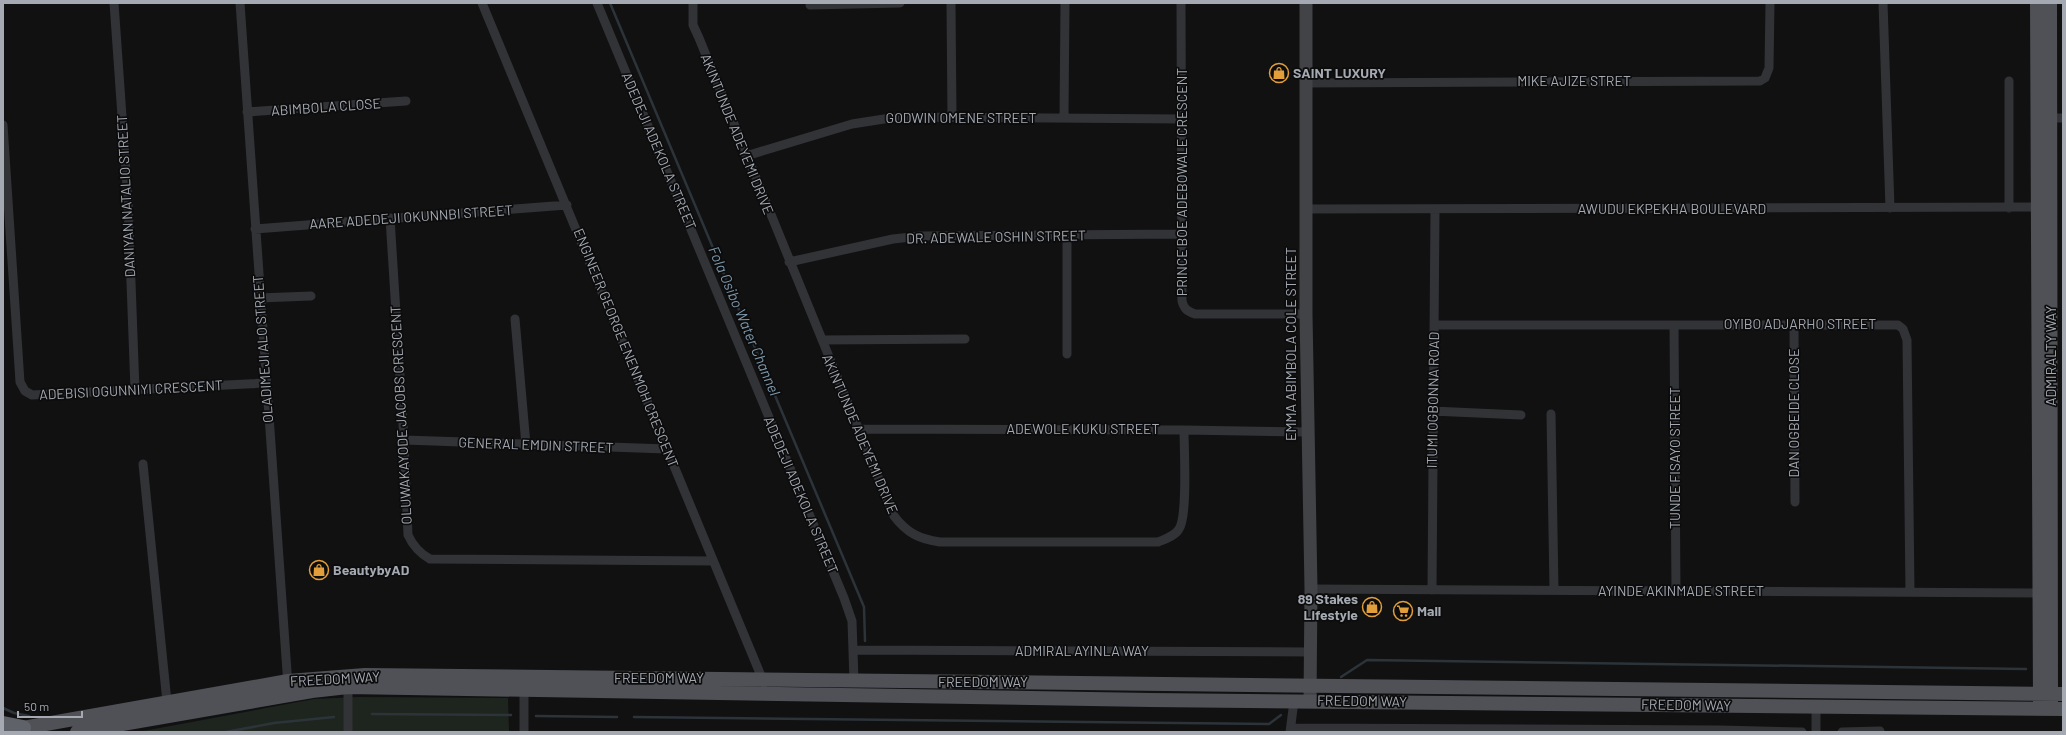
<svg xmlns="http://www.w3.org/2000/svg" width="2066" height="735" font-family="Barlow,sans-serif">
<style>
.grass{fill:#1e251e}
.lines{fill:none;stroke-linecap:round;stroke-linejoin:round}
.stream{stroke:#2c343a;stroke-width:2.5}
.street{stroke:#323337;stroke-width:9}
.secondary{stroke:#414347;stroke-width:13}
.primary{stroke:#4f5156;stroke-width:14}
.highway{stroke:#5f6268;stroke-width:16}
.labels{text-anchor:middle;stroke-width:3.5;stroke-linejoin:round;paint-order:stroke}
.poi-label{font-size:14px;font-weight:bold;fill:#a4a9b2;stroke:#0c0c0d;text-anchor:start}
.street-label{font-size:14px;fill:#a4a9b2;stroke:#0c0c0d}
.water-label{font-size:15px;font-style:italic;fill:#7d98ab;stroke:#0c0c0d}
</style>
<rect width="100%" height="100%" fill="#111112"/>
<!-- grass -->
<path class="grass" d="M359 697 508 698 509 732H138L314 699Z"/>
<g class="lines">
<!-- stream -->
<path class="stream" d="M610 3 864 607 865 641
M1341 677 1367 660 2026 669
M3 708 14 713 29 716
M372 714 511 715
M536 716 617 717
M634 717 1269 724 1281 715
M226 732 274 723 334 717"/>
<!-- street -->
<path class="street" d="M114 3 128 201 135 390
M240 3 288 686
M482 3 764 683
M597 3 844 598 852 621 854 681
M693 3V25L699 38 894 516C907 533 919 539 940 542H1158C1165 539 1175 536 1179 529 1188 516 1184 449 1184 430
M951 3 952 117
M1181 3 1182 301C1184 309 1187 311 1195 314H1306
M1883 3 1890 208
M810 5 900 3
M1306 83 1760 81 1765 78 1769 68 1770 3
M247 112 406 101
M1064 118 1065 3
M2045 118H2063
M3 125 20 382 25 391 32 395 265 383
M746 156 852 124 897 117 1182 119
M2009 208V81
M1306 209 2038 207
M390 218 404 440 408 535C413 546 419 553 430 559L713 561
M255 229 567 205
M1067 236V354
M789 262 893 239 920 236 1182 234
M259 298 311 296
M515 319 526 445
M1434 325H1898L1903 329 1907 340 1910 591
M1674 325 1676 591
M1794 325 1795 502
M822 340 965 339
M1432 411 1521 415
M1551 414 1554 590
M858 429 1184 430 1308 432
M404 440 667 449
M143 464 167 702
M1311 589 2043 593
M1432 590 1435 210
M854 650 1311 652
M524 689V732
M1291 728 1720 730 1802 732
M348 732V687
M1290 732 1294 701
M1816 732V706
M1842 732 1880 731"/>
<!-- secondary -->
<path class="secondary" d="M1306 3V314L1311 589 1310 701"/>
<!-- primary -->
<path class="primary" d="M2037 3 2040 703
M2050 3 2051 703
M13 732 23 728 288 681 365 675 2063 694
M77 732 312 691 348 687 1150 700 2063 709"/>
<!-- highway -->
<path class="highway" d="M3 724 23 728"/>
</g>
<!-- icons -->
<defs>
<g id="shop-ring" transform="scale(1)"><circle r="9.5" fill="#0c0c0d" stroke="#e19e3a" stroke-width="1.5"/><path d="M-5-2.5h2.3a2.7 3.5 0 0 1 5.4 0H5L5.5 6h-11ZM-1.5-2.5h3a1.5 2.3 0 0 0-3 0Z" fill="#e19e3a"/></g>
<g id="supermarket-ring" transform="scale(1)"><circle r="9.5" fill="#0c0c0d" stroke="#e19e3a" stroke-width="1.5"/><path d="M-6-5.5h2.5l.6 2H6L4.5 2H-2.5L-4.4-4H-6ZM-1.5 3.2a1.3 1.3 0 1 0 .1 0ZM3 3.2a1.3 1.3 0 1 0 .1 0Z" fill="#e19e3a"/></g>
</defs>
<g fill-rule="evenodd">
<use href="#shop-ring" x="1279" y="73"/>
<use href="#shop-ring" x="319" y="570"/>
<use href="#shop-ring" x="1372" y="607"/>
<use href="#supermarket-ring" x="1403" y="611"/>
</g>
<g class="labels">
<!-- poi labels -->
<g class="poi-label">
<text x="1293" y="78">SAINT LUXURY</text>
<text x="333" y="575">BeautybyAD</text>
<text x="1358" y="604" text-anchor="end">89 Stakes<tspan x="1358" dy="16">Lifestyle</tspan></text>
<text x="1417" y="616">Mall</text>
</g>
<!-- street labels -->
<g class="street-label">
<text x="1574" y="86">MIKE AJIZE STRET</text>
<text transform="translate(326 107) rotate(-4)" y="5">ABIMBOLA CLOSE</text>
<text x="961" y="123">GODWIN OMENE STREET</text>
<text transform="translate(737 134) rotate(68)" y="5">AKINTUNDE ADEYEMI DRIVE</text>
<text transform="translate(659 151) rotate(67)" y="5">ADEDEJI ADEKOLA STREET</text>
<text transform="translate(1182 182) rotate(-90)" y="5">PRINCE BOE ADEBOWALE CRESCENT</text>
<text transform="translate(126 196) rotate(-93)" y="5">DANIYAN NATALIO STREET</text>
<text x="1672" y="214">AWUDU EKPEKHA BOULEVARD</text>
<text transform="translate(411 217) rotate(-4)" y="5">AARE ADEDEJI OKUNNBI STREET</text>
<text transform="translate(996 237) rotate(-1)" y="5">DR. ADEWALE OSHIN STREET</text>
<text x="1800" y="329">OYIBO ADJARHO STREET</text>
<text transform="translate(1291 344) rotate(-90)" y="5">EMMA ABIMBOLA COLE STREET</text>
<text transform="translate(626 348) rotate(68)" y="5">ENGINEER GEORGE ENENMOH CRESCENT</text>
<text transform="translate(263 349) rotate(-94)" y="5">OLADIMEJI ALO STREET</text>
<text transform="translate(2051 356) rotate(-90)" y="5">ADMIRALTY WAY</text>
<text transform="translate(131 390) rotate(-3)" y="5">ADEBISI OGUNNIYI CRESCENT</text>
<text transform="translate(1433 400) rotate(-89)" y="5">ITUMI OGBONNA ROAD</text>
<text transform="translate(1794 413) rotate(-90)" y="5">DAN OGBEIDE CLOSE</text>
<text transform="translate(401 415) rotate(-93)" y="5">OLUWAKAYODE JACOBS CRESCENT</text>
<text x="1083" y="434">ADEWOLE KUKU STREET</text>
<text transform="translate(860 434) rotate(67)" y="5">AKINTUNDE ADEYEMI DRIVE</text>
<text transform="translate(536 445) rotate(2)" y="5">GENERAL EMDIN STREET</text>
<text transform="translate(1675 458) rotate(-90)" y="5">TUNDE FISAYO STREET</text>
<text transform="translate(801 495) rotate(67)" y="5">ADEDEJI ADEKOLA STREET</text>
<text x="1681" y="596">AYINDE AKINMADE STREET</text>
<text x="1082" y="656">ADMIRAL AYINLA WAY</text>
<text x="659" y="683">FREEDOM WAY</text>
<text transform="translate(335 679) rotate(-3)" y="5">FREEDOM WAY</text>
<text x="983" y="687">FREEDOM WAY</text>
<text transform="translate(1362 701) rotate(1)" y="5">FREEDOM WAY</text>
<text transform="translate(1686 705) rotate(1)" y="5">FREEDOM WAY</text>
</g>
<!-- water labels -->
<g class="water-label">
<text transform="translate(744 321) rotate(67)" y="5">Fola Osibo Water Channel</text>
</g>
</g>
<!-- border -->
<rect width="2066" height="735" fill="none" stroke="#a4a9b2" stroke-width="8"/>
<!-- scale -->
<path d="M18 711v6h64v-6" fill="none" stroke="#a4a9b2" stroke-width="2"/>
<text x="24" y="711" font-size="12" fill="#a4a9b2" stroke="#0c0c0d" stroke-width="3" paint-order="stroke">50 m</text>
</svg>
